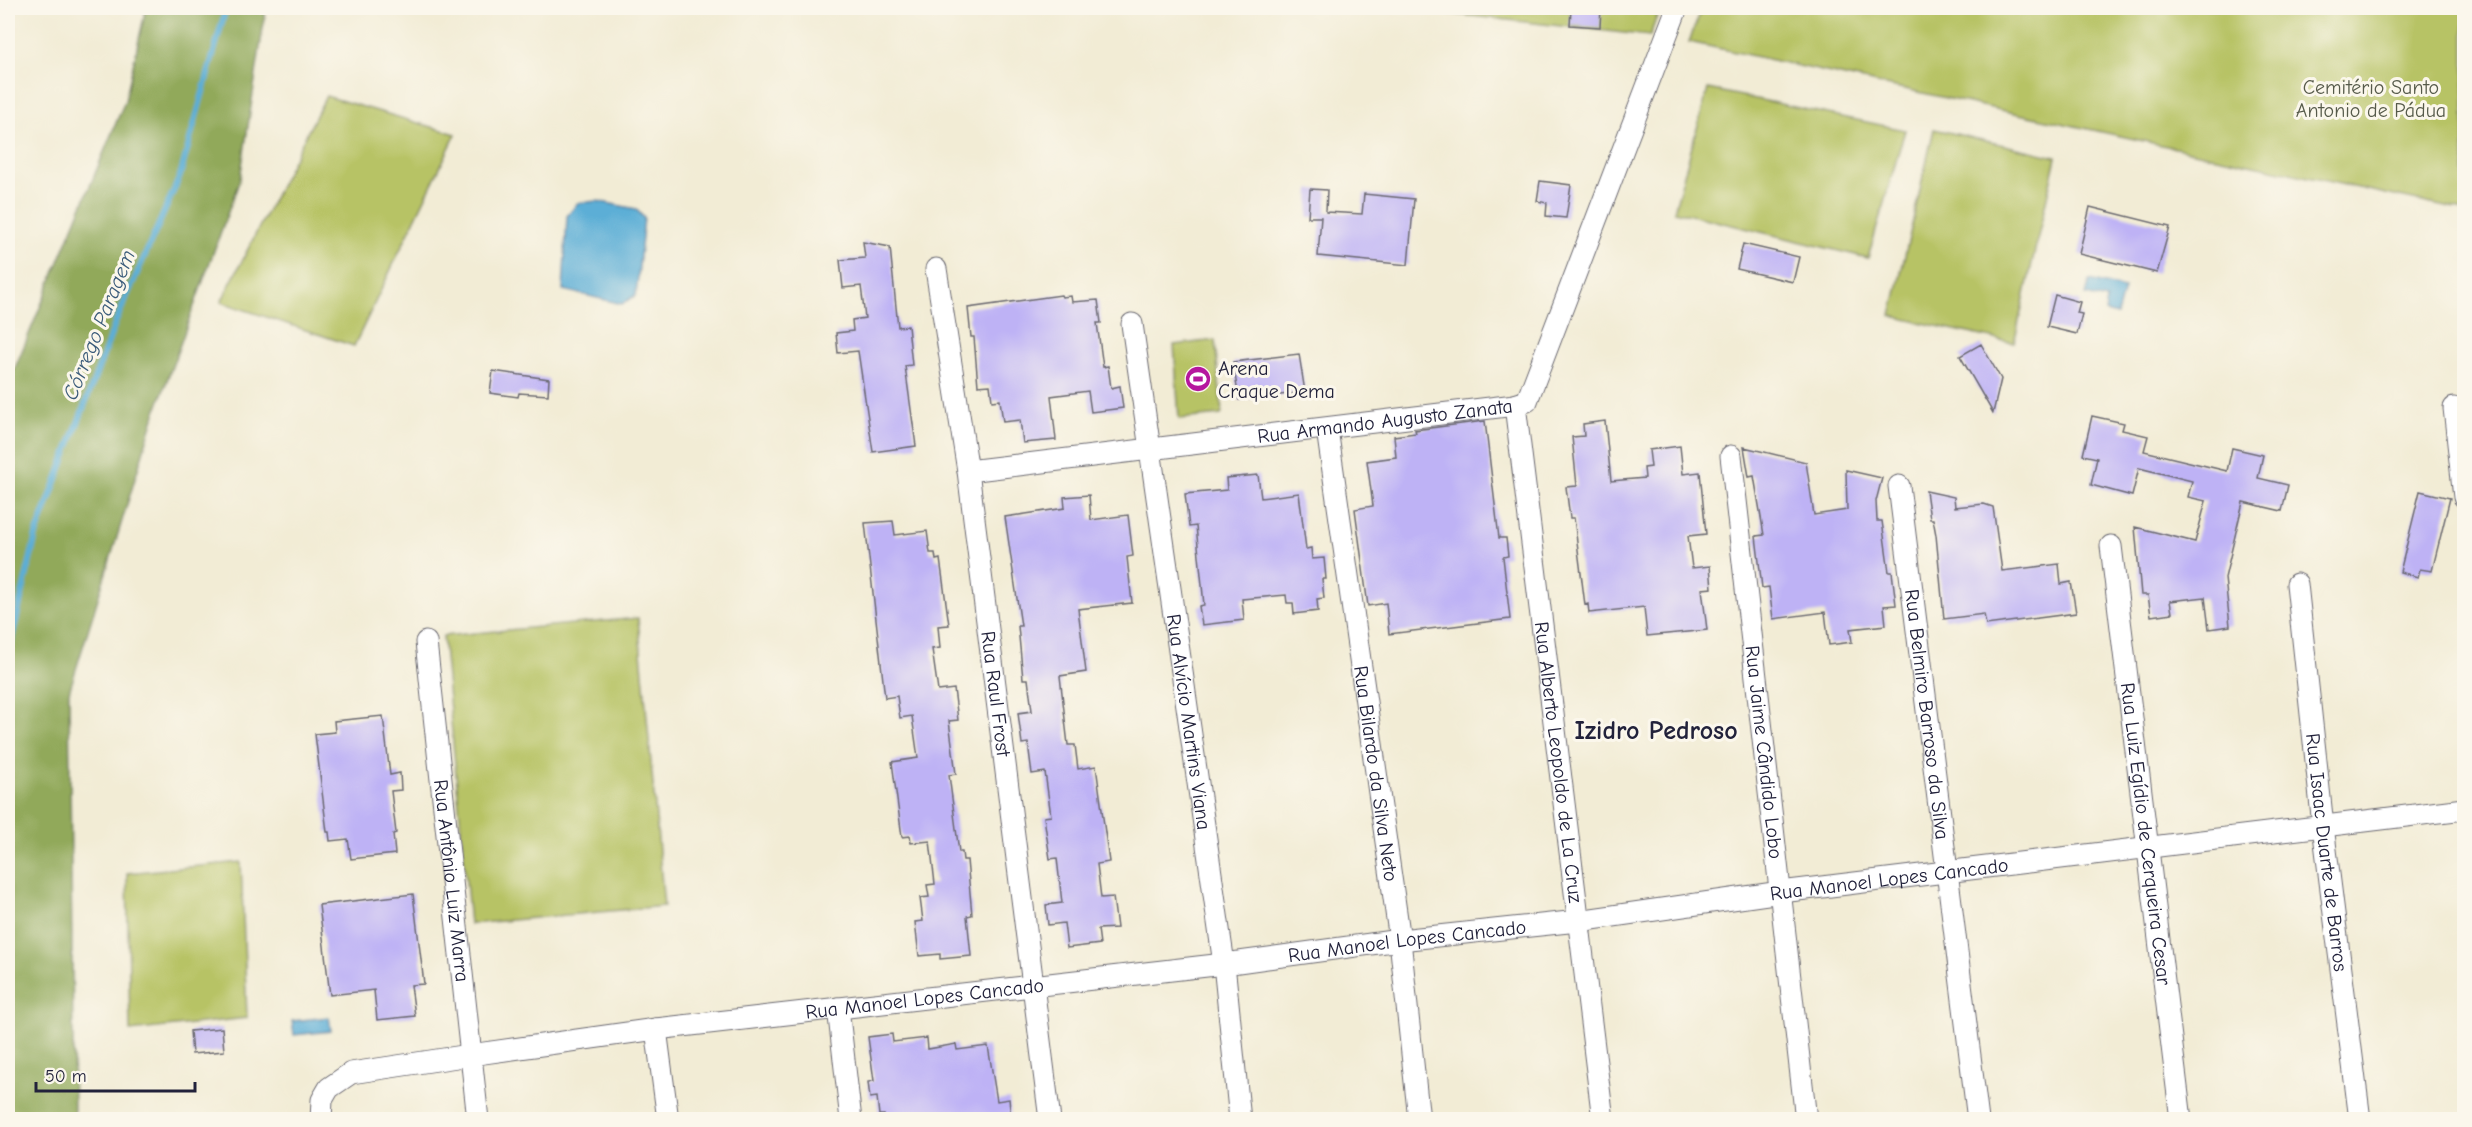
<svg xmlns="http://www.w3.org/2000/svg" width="2472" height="1127" font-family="'Comic Neue',sans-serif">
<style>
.green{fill:#b7c365;stroke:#6c7250;stroke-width:1.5}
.forest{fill:#91a95a;stroke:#5a664a;stroke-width:1.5}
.water{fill:#5baed6;stroke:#3e6888;stroke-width:1.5}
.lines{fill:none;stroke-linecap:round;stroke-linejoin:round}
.stream{stroke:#5baed6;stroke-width:6}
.building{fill:#beb2f5}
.minor-casing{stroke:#6b6971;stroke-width:23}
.minor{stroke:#fff;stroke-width:21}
.labels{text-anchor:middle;stroke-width:6;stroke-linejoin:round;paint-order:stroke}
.park-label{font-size:20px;fill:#565a4a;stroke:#fbf7ec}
.poi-label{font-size:20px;fill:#22223b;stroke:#fbf7ec;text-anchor:start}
.street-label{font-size:20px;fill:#22223b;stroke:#fbf7ec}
.water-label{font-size:21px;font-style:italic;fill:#395a79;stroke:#fbf7ec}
.district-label{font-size:26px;font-weight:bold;fill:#22223b;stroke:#fbf7ec}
</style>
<rect width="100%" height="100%" fill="#fbf7ec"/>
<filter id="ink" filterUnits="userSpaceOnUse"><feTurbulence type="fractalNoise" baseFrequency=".0167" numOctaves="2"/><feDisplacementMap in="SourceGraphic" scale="12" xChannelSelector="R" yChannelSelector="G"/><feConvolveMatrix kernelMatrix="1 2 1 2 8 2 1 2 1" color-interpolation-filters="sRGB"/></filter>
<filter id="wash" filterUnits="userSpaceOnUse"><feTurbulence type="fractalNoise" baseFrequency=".008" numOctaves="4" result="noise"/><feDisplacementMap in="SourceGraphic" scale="24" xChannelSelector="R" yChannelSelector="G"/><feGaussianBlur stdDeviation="1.35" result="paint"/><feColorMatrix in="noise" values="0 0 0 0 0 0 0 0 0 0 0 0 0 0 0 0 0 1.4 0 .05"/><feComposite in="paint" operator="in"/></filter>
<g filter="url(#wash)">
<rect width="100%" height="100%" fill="#f2ecd5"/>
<!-- green -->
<path class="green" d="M1400 8H1660L1650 36Z
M1702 8H2464V211L1689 42Z
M1708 89 1905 130 1868 258 1674 211Z
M326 96 456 134 354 346 221 302Z
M1934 129 2056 157 2014 343 1891 316Z
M1215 340 1222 413 1221 415 1179 419 1174 345Z
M638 618 664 906 470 924 443 636Z
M241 862 247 1018 130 1031 127 873Z"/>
<!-- forest -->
<path class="forest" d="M146 8H266L240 179 156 411 69 692 74 1119H8V385L125 101Z"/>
<!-- water -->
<path class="water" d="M597 201 636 209 644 218 636 295 622 304 563 290 567 216 578 203Z
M2090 280 2124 289 2117 315 2105 312 2107 300 2086 295Z
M329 1017 331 1031 294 1035 292 1021Z"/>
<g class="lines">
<!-- stream -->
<path class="stream" d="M8 655 36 535 116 321 180 176 226 8"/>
</g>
<g id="blocks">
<!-- building -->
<path class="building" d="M1571 8H1601L1600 27 1570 25Z
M1540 181 1571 185 1566 218 1546 216 1547 203 1537 201Z
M1310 189 1327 190 1326 212 1362 214 1364 194 1414 199 1408 265 1318 256 1321 217H1308Z
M2090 207 2170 227 2157 273 2079 254Z
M863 242 890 247 898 327 908 326 912 365 905 366 916 446 873 452 858 351 838 353 836 333 853 331 852 320 865 318 861 286 843 288 840 260 865 258Z
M1743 244 1799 257 1793 282 1737 269Z
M1061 295 1062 297 1071 296 1072 302 1098 300 1101 323H1097L1103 367 1108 366 1111 388 1120 386 1123 408 1091 412 1088 391 1051 396 1056 440 1023 443 1020 420 1003 422 1000 400 992 401 990 385 978 386 974 337H971L968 308Z
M2055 295 2080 302 2077 313 2082 314 2077 334 2047 327Z
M1981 344 2001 379 1993 413 1960 356Z
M1299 354 1305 392 1239 400 1233 362Z
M493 371 549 379 548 395 519 393 518 397 490 393Z
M2092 416 2124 423 2122 430 2148 436 2144 451 2227 471 2232 448 2263 455 2258 478 2288 485 2282 511 2243 502 2225 578 2230 626 2209 629 2205 597 2170 601 2172 613 2151 616 2148 595H2141L2135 527 2195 542 2206 501 2188 497 2192 481 2139 468 2132 496 2091 485 2097 458 2083 455Z
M1485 421 1499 538H1506L1508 556 1503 557 1510 619 1389 634 1386 603 1368 606 1355 509 1373 506 1367 461 1396 457 1394 436 1416 433 1415 430Z
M1605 421 1611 481 1645 478 1644 468 1651 467 1649 450 1680 446 1683 474 1700 472 1706 534 1688 536 1692 568 1710 566 1712 588 1702 589 1707 630 1647 636 1644 607 1589 613 1588 604 1585 605 1574 518H1570L1566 487 1577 486 1572 437 1584 436 1583 424Z
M1744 447 1806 462 1814 515 1847 510 1846 470 1882 478 1876 501 1877 521H1882L1889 572H1892L1896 605 1884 606 1886 625 1850 629 1852 642 1829 645 1825 612 1773 619 1769 587 1762 588 1756 536 1764 535 1754 476 1749 477Z
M1258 475 1261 498 1299 493 1306 549 1311 548 1312 559 1324 558 1326 579H1322L1324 598 1317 599 1318 611 1294 614 1293 603H1287L1286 595 1242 599 1244 620 1202 625 1199 606 1204 605 1196 526 1189 527 1185 494 1227 490 1226 478Z
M1926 491 1954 497 1955 507 1984 504 1993 507 2002 571 2059 564 2061 584 2071 582 2076 613 1986 625 1984 614 1944 619 1936 535 1933 519H1930Z
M2420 491 2450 498 2432 571 2420 569 2418 577 2400 572Z
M1089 495 1091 520 1128 515 1133 556 1127 557 1132 603 1078 609 1086 672 1060 676 1068 745H1075L1078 769 1096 766 1109 862 1097 864 1101 898 1113 897 1117 928 1098 929 1100 944 1067 948 1064 923 1048 925 1046 905 1062 903 1057 858 1050 859 1044 817 1051 816 1045 772 1032 774 1028 743 1022 744 1018 713 1032 711 1028 679H1023L1018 626H1021L1005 517 1065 508 1064 497Z
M893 521 895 535 927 531 930 553H935L936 560 940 559 949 625 938 626 940 648 932 649 938 691 954 689 958 720 949 721 956 774 949 775 959 852H962L963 860H967L972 915 967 916 971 956 940 959V954L919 956 915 922 923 921 920 898 929 897 927 885 935 884 930 841 911 843 910 836 902 837 892 762 918 758 912 716 900 718 897 696 885 698 865 523Z
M383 716 390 775 400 773 401 790 391 791 396 833 393 834 395 854 351 859 348 839 330 841 329 832H327L315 734 335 732 334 721Z
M413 894 424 984 411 985 415 1016 377 1020 374 990 330 995 319 905Z
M222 1028 224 1051 192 1054 190 1031Z
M892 1034 893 1042 927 1038 928 1049 956 1044 957 1050 988 1046 997 1101 1009 1099 1011 1119H884V1115H879L877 1097 870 1098 868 1082 874 1081 868 1037Z"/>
</g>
</g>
<g filter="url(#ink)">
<use href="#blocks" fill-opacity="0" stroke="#6b6971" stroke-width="1.5"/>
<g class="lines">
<!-- minor casing -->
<g class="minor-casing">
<g id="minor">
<path id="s1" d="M936 269 968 471 1050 1120"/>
<path id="s2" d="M1132 324 1224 964 1240 1120"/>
<path id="s3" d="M1515 405 1603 1120"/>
<path d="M2454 408 2464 497"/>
<path id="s4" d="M1327 429 1400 940 1419 1120"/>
<path id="s5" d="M1731 456 1806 1120"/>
<path id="s6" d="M968 471 1515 405 1527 401 1677 8"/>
<path id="s7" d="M1899 486 1978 1120"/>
<path id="s8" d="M2111 546 2181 1120"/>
<path id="s9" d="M2297 584 2323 826 2360 1120"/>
<path id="s10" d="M426 642 478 1120"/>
<path d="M838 1008 851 1120"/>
<path d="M656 1029 668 1120"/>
<path id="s11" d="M321 1120 322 1100 329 1088 351 1073 470 1055 656 1029 1224 964 1400 940 1578 921 1781 892 2464 809"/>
</g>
</g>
<!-- minor -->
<use href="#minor" class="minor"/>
</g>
</g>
<!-- icons -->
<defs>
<g id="stadium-disc" transform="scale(1.35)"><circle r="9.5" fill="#b5179e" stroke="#fbf7ec"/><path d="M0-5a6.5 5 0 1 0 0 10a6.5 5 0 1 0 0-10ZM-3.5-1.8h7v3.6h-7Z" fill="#fff"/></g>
</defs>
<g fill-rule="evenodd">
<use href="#stadium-disc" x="1198" y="379"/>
</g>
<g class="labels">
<!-- park labels -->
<g class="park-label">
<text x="2371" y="94">Cemitério Santo<tspan x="2371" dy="23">Antonio de Pádua</tspan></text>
</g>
<!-- poi labels -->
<g class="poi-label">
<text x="1218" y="375">Arena<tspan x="1218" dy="23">Craque Dema</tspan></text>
</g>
<!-- street labels -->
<g class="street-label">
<text dy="7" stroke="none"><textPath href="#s6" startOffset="420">Rua Armando Augusto Zanata</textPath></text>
<text dy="7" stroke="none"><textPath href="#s1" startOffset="429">Rua Raul Frost</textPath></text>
<text dy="7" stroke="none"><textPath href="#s7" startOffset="230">Rua Belmiro Barroso da Silva</textPath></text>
<text dy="7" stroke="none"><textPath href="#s2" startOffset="402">Rua Alvício Martins Viana</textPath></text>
<text dy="7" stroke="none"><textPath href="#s5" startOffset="298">Rua Jaime Cândido Lobo</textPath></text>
<text dy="7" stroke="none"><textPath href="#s3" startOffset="360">Rua Alberto Leopoldo de La Cruz</textPath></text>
<text dy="7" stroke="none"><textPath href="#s4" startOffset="348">Rua Bilardo da Silva Neto</textPath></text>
<text dy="7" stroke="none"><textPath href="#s8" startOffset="290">Rua Luiz Egídio de Cerqueira Cesar</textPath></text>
<text dy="7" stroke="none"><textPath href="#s9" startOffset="270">Rua Isaac Duarte de Barros</textPath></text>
<text dy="7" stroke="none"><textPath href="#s11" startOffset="1611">Rua Manoel Lopes Cancado</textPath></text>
<text dy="7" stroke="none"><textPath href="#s10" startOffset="240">Rua Antônio Luiz Marra</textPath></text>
<text dy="7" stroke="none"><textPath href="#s11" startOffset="1125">Rua Manoel Lopes Cancado</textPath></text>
<text dy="7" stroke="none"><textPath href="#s11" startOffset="639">Rua Manoel Lopes Cancado</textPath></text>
</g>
<!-- water labels -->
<g class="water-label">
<text transform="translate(99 325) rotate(-68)" y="7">Córrego Paragem</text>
</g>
<!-- district labels -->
<g class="district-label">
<text x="1656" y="739">Izidro Pedroso</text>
</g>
</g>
<!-- margin -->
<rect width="2472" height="1127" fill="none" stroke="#fbf7ec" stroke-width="30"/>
<!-- scale -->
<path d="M36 1082v9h159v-9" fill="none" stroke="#22223b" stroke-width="3"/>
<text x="45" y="1082" font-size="18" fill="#22223b" stroke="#fbf7ec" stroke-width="4.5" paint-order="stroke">50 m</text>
</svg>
